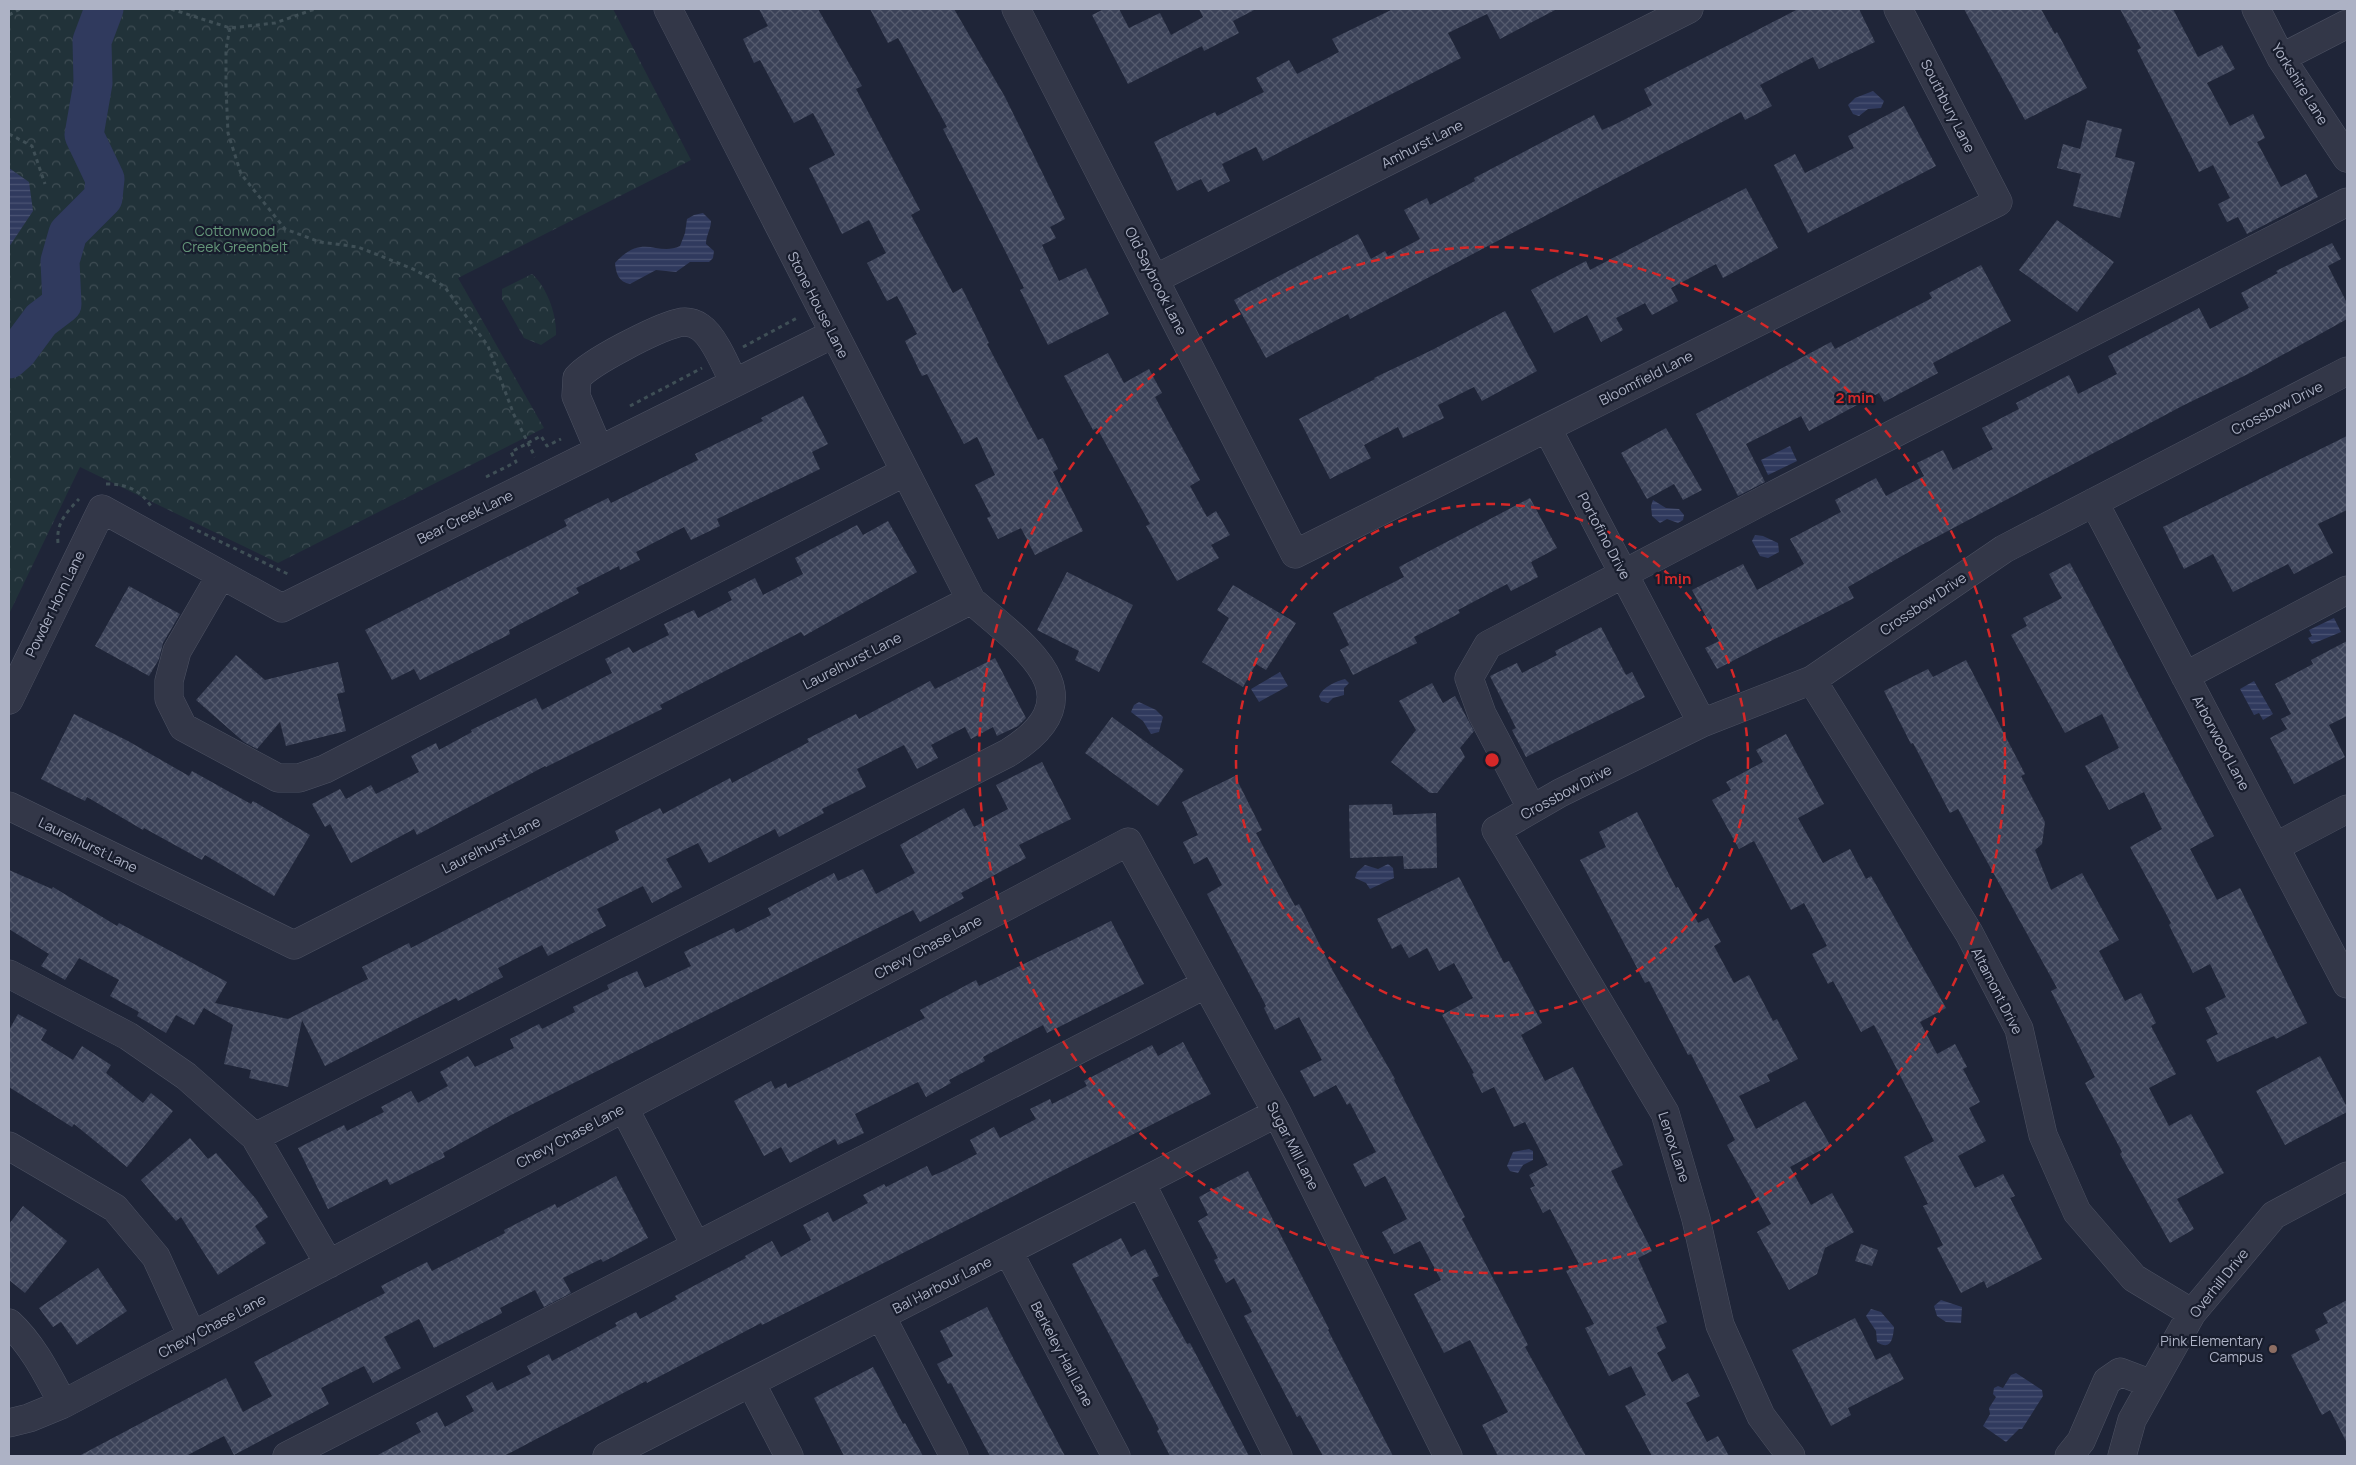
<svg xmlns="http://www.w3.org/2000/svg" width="2356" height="1465" font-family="Manrope,sans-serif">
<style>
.park{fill:url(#park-crowns)}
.water{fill:url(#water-rules)}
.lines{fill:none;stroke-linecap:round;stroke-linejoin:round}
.river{stroke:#303a5e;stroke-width:39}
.building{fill:url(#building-cross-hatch)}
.minor-casing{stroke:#4d5263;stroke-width:29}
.path{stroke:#3f4f56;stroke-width:3;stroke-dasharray:4 4;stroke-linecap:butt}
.minor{stroke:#333748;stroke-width:28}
.ring{fill:none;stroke:#d62828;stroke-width:2.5;stroke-dasharray:9 6}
.education-dot{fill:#8d6e63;stroke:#181d2d;stroke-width:2}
.labels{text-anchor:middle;stroke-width:4.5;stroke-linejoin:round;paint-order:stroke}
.street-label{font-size:14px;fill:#adb2c5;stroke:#181d2d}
.park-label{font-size:14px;fill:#649679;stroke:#181d2d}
.poi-label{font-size:14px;fill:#adb2c5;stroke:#181d2d;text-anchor:end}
.centre{fill:#d62828;stroke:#181d2d;stroke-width:2.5}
.ring-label{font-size:15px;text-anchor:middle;font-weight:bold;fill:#d62828;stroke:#181d2d;stroke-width:4.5;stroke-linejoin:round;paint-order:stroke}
</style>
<defs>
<pattern id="park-crowns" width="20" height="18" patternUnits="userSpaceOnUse" patternTransform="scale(1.25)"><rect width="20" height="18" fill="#213239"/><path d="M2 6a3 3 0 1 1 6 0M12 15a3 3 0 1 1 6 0" fill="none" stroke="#3f4d54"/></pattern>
<pattern id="water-rules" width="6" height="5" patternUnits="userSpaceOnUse" patternTransform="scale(1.25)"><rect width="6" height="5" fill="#303a5e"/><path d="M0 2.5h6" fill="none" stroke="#4b5474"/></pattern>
<pattern id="building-cross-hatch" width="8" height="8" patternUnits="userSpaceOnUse" patternTransform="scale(1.25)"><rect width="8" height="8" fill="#3b4258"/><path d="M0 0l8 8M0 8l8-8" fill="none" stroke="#555b6e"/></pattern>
</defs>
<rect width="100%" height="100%" fill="#1f2538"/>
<!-- park -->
<path class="park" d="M9 9H613L691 160 458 278 544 428 278 563 80 467 9 614Z
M532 274C547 287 557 315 556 335L541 345 524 338 502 299V289Z"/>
<!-- water -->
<path class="water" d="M1873 91 1884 101 1881 108 1868 109 1859 116 1853 114 1848 105 1855 98Z
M9 168 29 182 33 211 9 247Z
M703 213 711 221C711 229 706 235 706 244L714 251 713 258 709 262H690L676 272 656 270 630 284C619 282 616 274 615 263 643 232 657 257 680 246L685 233 687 219 694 215Z
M1790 446 1797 461 1768 475 1761 460Z
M1653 500 1666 508 1679 509 1684 515 1683 520 1678 523 1667 519 1660 523 1652 516 1651 506Z
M1755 535 1763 536 1778 543 1779 552 1768 558 1760 556 1752 541Z
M2334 618 2341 632 2312 644 2308 638 2312 636 2309 630Z
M1280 672 1288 686 1259 702 1251 689Z
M1345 679 1349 683 1344 688V695L1333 698 1328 703 1321 701 1319 696C1323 687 1336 681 1345 679Z
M2254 681 2273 714 2263 720 2259 713 2254 715 2240 689Z
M1139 702 1156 710 1163 717 1159 732 1151 734 1143 721 1131 712 1134 705Z
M1388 864 1393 868 1394 878 1370 889 1366 883 1355 878 1357 872 1365 865 1378 869Z
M1529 1149 1533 1151V1160L1523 1165 1518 1173 1510 1171 1507 1166 1513 1152Z
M1941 1300 1962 1307 1961 1323 1946 1322 1937 1316 1934 1306Z
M1871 1309 1881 1312 1894 1327C1893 1339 1891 1351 1877 1342L1876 1331 1866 1316Z
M2016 1373 2042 1390 2043 1396 2022 1429H2019L2006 1442 1983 1426 1990 1414 1989 1408 1996 1397 1993 1394 1994 1388 1998 1386 2003 1388 2011 1375Z"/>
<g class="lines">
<!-- river -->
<path class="river" d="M9 359 18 351 41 320 62 304 60 261 68 233 103 198 105 179 84 135 93 83 92 41 104 9"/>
</g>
<!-- building -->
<path class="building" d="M759 9H818L862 86 856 89 920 210 911 215 953 293 962 288 989 343 987 344 1038 440 1043 438 1058 469 1053 472 1083 531 1035 555 1021 528 998 539 987 518 991 516 975 485 995 475 977 437 964 444 927 374 922 376 905 341 917 334 897 296 887 301 867 263 886 253 869 220 842 234 809 168 835 155 813 113 794 123 760 60 754 63 743 39 768 26Z
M870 9H954L1005 97 1065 219 1050 227 1056 238 1042 245 1059 281 1086 268 1109 314 1048 345 1020 290 1024 288 943 129 947 127 898 38 888 43Z
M1104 9H1119L1129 28 1160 13 1171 35 1203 17 1199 9H1256L1233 21 1239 33 1204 51 1202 46 1128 84 1092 15Z
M1393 9H1557L1500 39 1487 14 1448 33 1461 58 1263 161 1256 147 1222 164 1230 181 1208 192 1201 179 1177 191 1154 142 1215 112 1217 116 1264 92 1256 78 1289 60 1297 74 1339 52 1332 39Z
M1798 9H1859L1875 42 1819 69 1813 57 1760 85 1772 106 1745 120 1741 112 1350 319 1348 314 1266 358 1234 300 1358 234 1371 259 1385 251 1388 256 1420 239 1404 210 1427 198 1430 205 1475 181 1474 178 1594 115 1602 130 1616 124 1652 105 1644 89Z
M1964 9H2041L2055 34 2057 32 2087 88 2025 120Z
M2120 9H2173L2198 57 2222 45 2235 69 2207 83 2230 126 2253 114 2265 138 2257 142 2281 187 2306 174 2318 197 2247 234 2238 217 2227 222 2218 204 2230 198 2213 165 2199 172 2137 50 2141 48Z
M1904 106 1936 166 1808 233 1774 165 1795 154 1805 173 1854 148 1848 136Z
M2087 120 2122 129 2115 157 2135 162 2120 218 2073 206 2081 174 2057 168 2063 144 2080 149Z
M1746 188 1778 248 1723 278 1716 264 1671 288 1678 301 1652 315 1645 303 1616 318 1623 330 1601 342 1587 315 1554 333 1531 290 1586 261 1590 270Z
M2057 220 2114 262 2077 312 2019 270Z
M2332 243 2341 259 2328 266 2347 303V319L2248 374 2184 405 1914 549 1848 587 1854 598 1717 669 1705 648 1719 641 1692 590 1743 564 1757 590 1804 564 1790 539 1841 512 1835 500 1876 478 1886 496 1924 476 1917 463 1943 450 1953 470 1993 449 1982 428 2019 409 2016 403 2069 375 2078 394 2117 374 2108 356 2199 308 2210 329 2249 308 2241 293 2278 273 2276 271Z
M1981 265 2011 321 1933 363 1938 373 1884 402 1879 393 1809 431 1801 416 1746 444 1765 482 1738 496 1696 414 1831 342 1835 349 1932 298 1929 293Z
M1505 311 1537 371 1482 401 1474 387 1438 405 1444 418 1403 438 1398 427 1364 445 1371 458 1330 479 1299 419 1375 379 1374 378 1434 349Z
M1108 353 1124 383 1149 369 1162 393 1155 397 1200 480 1190 486 1207 517 1216 511 1230 535 1211 545 1219 558 1177 581 1146 526 1150 524 1097 428 1093 430 1064 376Z
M803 396 828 444 812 452 820 469 717 519 720 526 691 540 684 527 636 552 640 560 620 570 619 566 576 588 579 593 509 630 510 634 420 680 414 669 392 680 365 630 567 526 564 520 608 498 611 503 698 460 695 454 763 421 761 418Z
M1666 428 1702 490 1683 500 1674 484 1647 499 1621 453Z
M2347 436V510L2318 524 2333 553 2294 574 2288 564 2233 592 2213 554 2184 569 2163 527Z
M1530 498 1557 548 1531 562 1538 577 1511 591 1507 584 1458 610 1460 613 1414 637 1417 643 1353 675 1340 650 1349 645 1333 613 1404 577 1399 567Z
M888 521 917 572 804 636 801 632 725 671 660 705 662 709 546 767 545 766 417 835 414 829 351 863 330 824 325 827 312 804 340 789 346 799 371 785 376 794 419 772 411 756 436 743 439 750 472 732 471 730 536 698 542 710 612 673 605 659 629 647 633 653 669 635 664 624 694 610 698 618 732 600 728 592 755 578 763 595 803 574 795 558 857 525 863 535Z
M2070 563 2214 836 2190 849 2217 900 2240 888 2307 1023 2276 1039 2274 1036 2217 1062 2206 1040 2218 1034 2205 1008 2226 997 2210 964 2193 973 2169 925 2171 923 2130 847 2162 829 2144 792 2109 810 2085 766 2119 748 2102 714 2065 733 2011 635 2027 626 2023 618 2062 598 2049 574Z
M1067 572 1133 605 1099 672 1075 660 1079 651 1037 630Z
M1233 585 1296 623 1266 670 1256 664 1243 687 1202 662 1229 618 1217 610Z
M129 586 180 614 163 643 159 659 149 676 95 646Z
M1601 627 1626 675 1632 672 1645 697 1526 757 1512 730 1516 728 1490 676 1517 663 1522 673 1557 655 1555 651Z
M2347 641V716L2329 725 2345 757 2294 784 2270 738 2287 729 2281 719 2291 714 2275 684 2313 664 2311 660Z
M236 655 265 680 338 662 345 692 337 694 346 731 286 746 280 722 257 749 244 742 196 700Z
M995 658 1026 718 1018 726 997 736 993 727 971 739 965 727 931 745 938 758 917 769 904 745 857 769 866 787 822 809 824 813 779 837 775 829 709 863 698 843 666 859 682 887 652 903 643 886 597 909 606 926 548 956 542 945 498 968 503 977 458 1001 456 998 325 1066 302 1020 288 1087 249 1078 251 1070 224 1064 233 1025 204 1008 194 1025 176 1015 166 1033 137 1016 139 1012 110 996 119 980 79 958 65 980 41 966 49 954 9 929V870L52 889 53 887 117 926 119 923 227 982 215 1003 288 1019 368 979 362 967 409 943 411 948 619 840 615 831 660 808 663 814 730 778 732 783 809 742 807 739 856 714 859 719 930 681 935 689Z
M1966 660 2025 774 2021 776 2045 822 2042 844 2035 850 2051 890 2082 873 2119 940 2099 951 2125 1001 2141 993 2156 1023 2151 1026 2176 1074 2149 1088 2169 1126 2191 1114 2224 1173 2177 1199 2194 1229 2170 1243 2120 1154 2122 1152 2085 1083 2095 1077 2051 991 2057 988 1958 809 1950 813 1913 743 1911 744 1884 691 1928 669 1933 677Z
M1432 683 1443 703 1455 696 1474 731 1460 748 1465 757 1437 793H1430L1391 762 1416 730 1399 701Z
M74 714 128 741 189 776 192 771 251 804 253 801 310 835 274 896 205 855 202 860 144 828 143 830 87 797 85 801 41 779Z
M1112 717 1184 770 1158 806 1085 753Z
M1786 734 1824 804 1798 818 1823 863 1850 849 1866 879 1871 876 1946 1008 1920 1022 1937 1054 1955 1044 1967 1067 1963 1069 1980 1102 1969 1108 1986 1141 1958 1156 1975 1188 2003 1174 2015 1196 2010 1198 2042 1259 1987 1288 1984 1281 1961 1293 1937 1248 1943 1245 1923 1206 1928 1204 1904 1157 1934 1141 1874 1025 1861 1032 1833 981 1828 984 1812 954 1827 946 1804 903 1791 910 1754 841 1739 849 1712 800 1731 790 1726 782 1763 762 1756 750Z
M1042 762 1071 819 1019 845 1026 858 961 893 964 898 920 922 913 910 509 1116 443 1153 445 1157 390 1185 387 1179 328 1209 298 1148 344 1125 347 1131 384 1112 381 1107 411 1091 418 1103 448 1086 440 1072 468 1056 475 1067 514 1048 510 1039 539 1024 542 1029 575 1012 573 1007 609 989 607 985 637 971 645 988 691 966 684 952 734 928 736 933 771 915 768 908 834 873 838 881 863 869 876 894 915 873 900 845 964 808 974 827 1008 809 996 785Z
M1235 776 1262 830 1256 833 1295 906 1299 904 1333 971 1395 1079 1394 1080 1465 1217 1462 1219 1528 1345 1525 1347 1586 1456H1498L1482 1425 1508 1412 1470 1340 1444 1353 1414 1294 1441 1280 1420 1241 1394 1254 1382 1232 1407 1219 1385 1176 1365 1187 1353 1164 1376 1152 1350 1103 1347 1105 1336 1085 1314 1097 1300 1071 1322 1060 1299 1017 1275 1030 1264 1008 1266 1006 1207 894 1222 885 1207 857 1194 864 1183 842 1198 835 1182 802Z
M1392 804 1393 815 1436 813 1437 868 1404 869 1403 856 1350 858 1349 805Z
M1637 812 1676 888 1678 887 1698 923 1708 918 1721 942 1714 946 1734 983 1749 975 1773 1021 1777 1019 1798 1059 1767 1075 1770 1081 1739 1096 1756 1129 1805 1101 1830 1145 1790 1167 1811 1205 1832 1193 1854 1232 1825 1248 1817 1274 1789 1290 1757 1232 1771 1224 1727 1145 1735 1140 1691 1054 1688 1055 1649 981 1645 983 1580 860 1606 847 1599 832Z
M1459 877 1504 963 1509 961 1542 1023 1521 1035 1545 1081 1573 1067 1623 1165 1611 1171 1652 1251 1638 1258 1667 1322 1656 1327 1666 1348 1657 1353 1672 1382 1688 1373 1700 1396 1686 1403 1707 1442 1718 1436 1729 1456H1652L1625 1406 1646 1395 1631 1366 1609 1376 1585 1328 1594 1324 1566 1271 1579 1264 1550 1209 1543 1213 1530 1188 1535 1186 1529 1175 1548 1165 1525 1122 1514 1127 1494 1087 1482 1093 1472 1074 1474 1073 1442 1015 1473 998 1454 963 1439 971 1427 948 1409 958 1401 944 1392 949 1377 919Z
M1111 921 1144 984 1047 1033 1043 1025 983 1057 985 1061 949 1080 951 1083 926 1097 918 1082 855 1114 864 1133 838 1145 835 1139 790 1163 781 1147 764 1156 734 1101 771 1081 775 1089 786 1083 788 1088 925 1018 920 1010 976 980 979 986Z
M18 1014 47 1030 41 1040 73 1060 82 1046 111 1065 106 1073 143 1103 151 1093 173 1111 127 1167 74 1124 72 1127 9 1087V1030Z
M1183 1042 1211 1094 872 1269 762 1325 761 1323 647 1383 646 1381 504 1456H376L421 1432 416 1423 437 1412 445 1427 474 1411 466 1396 492 1382 497 1391 531 1374 527 1366 549 1354 552 1361 617 1326 615 1323 636 1312 640 1319 677 1299 675 1296 746 1258 745 1256 772 1241 781 1257 811 1240 803 1225 828 1212 833 1222 868 1203 863 1195 884 1184 886 1187 927 1166 932 1176 946 1170 977 1154 970 1140 994 1127 1000 1138 1036 1119 1030 1109 1050 1099 1052 1104 1087 1086 1084 1081 1152 1045 1158 1056Z
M2320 1056 2347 1107V1112L2285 1145 2256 1091Z
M190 1138 208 1159 216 1153 256 1199 268 1217 255 1226 266 1243 218 1275 181 1217 176 1221 141 1180Z
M1248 1171 1329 1329 1328 1330 1393 1456H1323L1300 1415 1297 1417 1244 1316 1252 1312 1234 1278 1226 1283 1214 1260 1218 1258 1198 1221 1208 1215 1199 1197Z
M616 1176 648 1238 603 1262 601 1259 563 1278 571 1293 544 1307 535 1290 500 1308 502 1313 434 1348 419 1319 384 1337 401 1368 373 1383 364 1366 321 1388 329 1404 234 1455 224 1436 186 1456H79L226 1378 243 1412 272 1396 254 1362 385 1293 381 1286 427 1262 432 1271 505 1233 504 1230 555 1204 557 1208Z
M23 1206 67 1241 25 1293 9 1280V1224Z
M1121 1238 1131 1257 1145 1249 1159 1276 1152 1279 1187 1344 1190 1343 1249 1456H1170L1157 1431 1159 1429 1072 1264Z
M1861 1244 1878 1250 1872 1266 1855 1261Z
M98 1268 127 1311 77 1345 61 1322 53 1327 39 1308Z
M2347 1300V1443L2330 1410 2322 1415 2291 1355 2320 1340 2315 1330 2328 1323 2323 1313Z
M987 1307 1010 1352 1065 1456H990L951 1383 948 1384 937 1364 953 1356 940 1331Z
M1855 1318 1876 1360 1890 1353 1904 1379 1848 1408 1851 1415 1831 1426 1792 1350Z
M873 1367 903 1424 905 1423 923 1456H844L814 1398Z"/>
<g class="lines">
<!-- minor casing -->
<g class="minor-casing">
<path id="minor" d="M1016 9 1295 554 1998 202 1898 9
M2256 9 2281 58 2347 158
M2281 58 2347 24
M1155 279 1689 9
M1547 428 1702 723
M599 450 576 396 577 378C590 362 657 328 678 323 686 321 694 323 700 327 714 336 727 368 734 383
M2094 502 2347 984
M221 575 177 651 169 681V699L183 727 278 778H299L325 769 905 472
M2185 676 2347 590
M1812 680 1969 933 2019 1029 2043 1135 2077 1212 2134 1278 2192 1313
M9 700 102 509 282 608 833 334
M9 806 294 945 971 600
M1532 809 1482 714 1469 678 1488 645 1768 498 2347 202
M2275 847 2347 809
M9 974 128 1036 186 1076 255 1137 329 1264
M624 1108 696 1246
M255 1137 1008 753C1101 695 1023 646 971 600L668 9
M9 1146 115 1208 156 1257 192 1336
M1141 1183 1278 1456
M1008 1251 1116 1456
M881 1316 954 1456
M9 1323C33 1345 48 1376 63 1404
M751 1383 789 1456
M9 1423 29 1418 63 1404 1128 842 1277 1113 1448 1456
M287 1456 1206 984
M607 1456 1277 1113
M1791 1456 1761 1416 1720 1325 1696 1219 1665 1113 1496 830 1560 793 1702 723 1812 680 2004 549 2347 371
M2069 1456 2081 1441 2107 1381 2120 1372 2152 1384
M2122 1456 2132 1420 2192 1313 2274 1215 2347 1176"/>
</g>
<!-- path -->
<path class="path" d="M171 9 230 28 275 23 315 9
M9 15 20 9
M230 28 226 49V88L228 133 241 174 285 229 320 242 358 247 413 269 444 286 488 346 514 415 535 457
M9 134 32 146 45 184
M743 347 797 318V316
M630 406 702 368
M486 477 516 462 511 452 541 436 547 446 561 439
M106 484C127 484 141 490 152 508
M190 527 290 575
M58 543C56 523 66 513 79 499"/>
<!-- minor -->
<use href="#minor" class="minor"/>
</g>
<!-- distance rings -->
<g class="ring">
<circle cx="1492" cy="760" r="256"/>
<circle cx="1492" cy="760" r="513"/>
</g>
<!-- markers -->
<circle class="education-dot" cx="2273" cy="1349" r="5"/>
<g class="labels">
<!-- street labels -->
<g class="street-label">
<text transform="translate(2300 84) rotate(58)" y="5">Yorkshire Lane</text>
<text transform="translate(1948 106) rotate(63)" y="5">Southbury Lane</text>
<text transform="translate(1422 144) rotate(-27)" y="5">Amhurst Lane</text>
<text transform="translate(1156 281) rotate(63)" y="5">Old Saybrook Lane</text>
<text transform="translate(818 305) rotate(63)" y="5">Stone House Lane</text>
<text transform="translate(1646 378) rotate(-27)" y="5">Bloomfield Lane</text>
<text transform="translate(2277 408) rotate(-27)" y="5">Crossbow Drive</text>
<text transform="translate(465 517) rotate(-26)" y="5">Bear Creek Lane</text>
<text transform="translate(1604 536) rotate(62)" y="5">Portofino Drive</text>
<text transform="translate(55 604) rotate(-64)" y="5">Powder Horn Lane</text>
<text transform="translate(1923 604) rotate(-34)" y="5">Crossbow Drive</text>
<text transform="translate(852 661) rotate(-27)" y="5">Laurelhurst Lane</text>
<text transform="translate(2221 743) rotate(62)" y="5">Arborwood Lane</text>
<text transform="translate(1566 792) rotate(-28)" y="5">Crossbow Drive</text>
<text transform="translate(88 845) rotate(26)" y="5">Laurelhurst Lane</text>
<text transform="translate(491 845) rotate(-27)" y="5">Laurelhurst Lane</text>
<text transform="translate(928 947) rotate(-28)" y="5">Chevy Chase Lane</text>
<text transform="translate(1997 991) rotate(63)" y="5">Altamont Drive</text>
<text transform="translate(570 1136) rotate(-28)" y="5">Chevy Chase Lane</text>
<text transform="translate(1293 1146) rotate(63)" y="5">Sugar Mill Lane</text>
<text transform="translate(1674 1147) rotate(72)" y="5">Lenox Lane</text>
<text transform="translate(2219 1283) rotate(-51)" y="5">Overhill Drive</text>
<text transform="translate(942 1285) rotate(-27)" y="5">Bal Harbour Lane</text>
<text transform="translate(212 1326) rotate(-28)" y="5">Chevy Chase Lane</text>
<text transform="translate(1062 1354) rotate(62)" y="5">Berkeley Hall Lane</text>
</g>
<!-- park labels -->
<g class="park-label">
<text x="235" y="236">Cottonwood<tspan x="235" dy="16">Creek Greenbelt</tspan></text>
</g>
<!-- poi labels -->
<g class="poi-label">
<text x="2263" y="1346">Pink Elementary<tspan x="2263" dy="16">Campus</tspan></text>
</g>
</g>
<circle cx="1492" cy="760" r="8" class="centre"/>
<g class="ring-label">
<text x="1855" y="403">2 min</text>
<text x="1673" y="584">1 min</text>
</g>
<!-- border -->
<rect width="2356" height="1465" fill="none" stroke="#adb2c5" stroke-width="20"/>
</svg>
